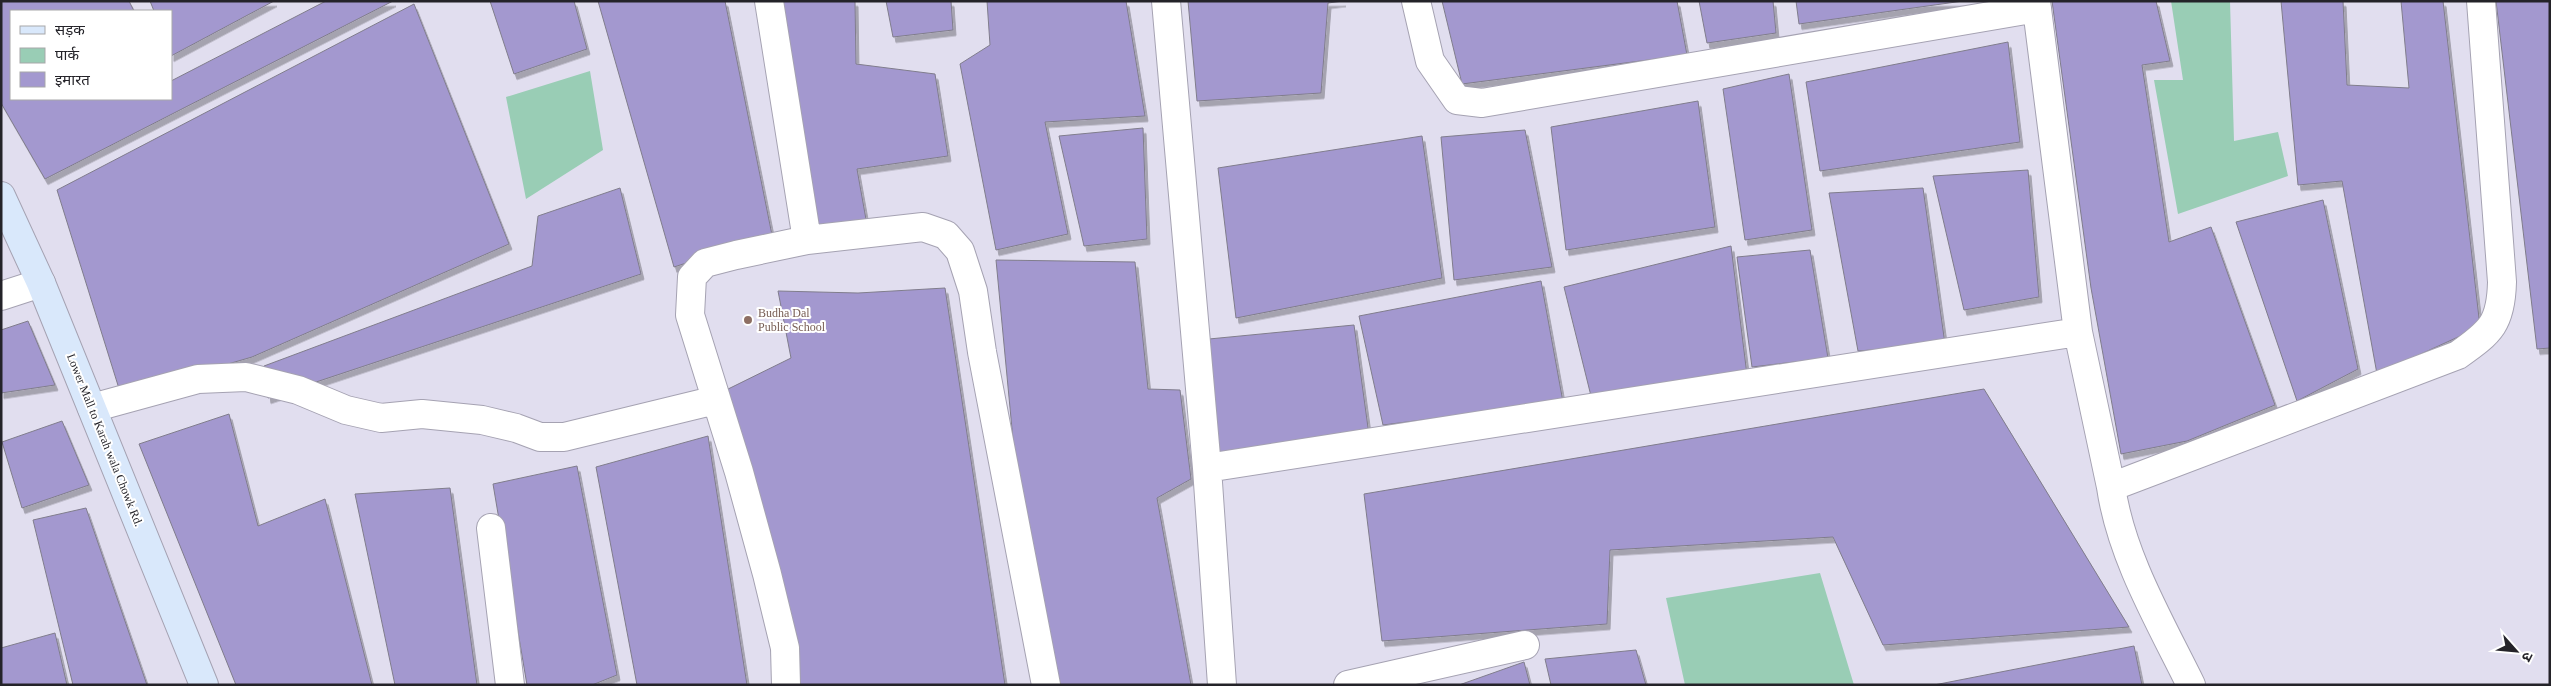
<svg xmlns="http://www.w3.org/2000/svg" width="2551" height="686" font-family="'Times New Roman','Noto Sans Devanagari',serif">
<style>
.green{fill:#99cdb5}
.building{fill:#a398cf;stroke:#807d8c;filter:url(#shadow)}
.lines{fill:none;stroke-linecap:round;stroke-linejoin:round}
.minor-casing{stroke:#a5a2b2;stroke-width:30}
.secondary-casing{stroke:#a5a2b2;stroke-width:30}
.minor{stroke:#fff;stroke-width:28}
.secondary{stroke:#d9e8fb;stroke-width:28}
.education-dot{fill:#8d6e63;stroke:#fff;stroke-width:2}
.labels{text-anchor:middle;stroke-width:4;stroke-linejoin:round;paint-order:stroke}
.education-label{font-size:12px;fill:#785e54;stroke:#fff;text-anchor:start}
.street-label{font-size:12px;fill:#242329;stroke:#fff}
</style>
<defs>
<filter id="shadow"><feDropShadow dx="3" dy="5.5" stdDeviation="0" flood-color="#0004"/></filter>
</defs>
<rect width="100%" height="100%" fill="#e1deef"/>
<!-- green -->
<path class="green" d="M2171 1H2230L2234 141 2278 132 2288 176 2178 214 2154 80H2183Z
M590 71 603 150 526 199 506 97Z
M1820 573 1854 685H1685L1666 598Z"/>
<!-- building -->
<path class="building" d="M1 1H129L134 11H11V99H171V81L326 1H393L45 179 1 103Z
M150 1H274L171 56V11H154Z
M490 1H574L587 49 514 74Z
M598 1H725L772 235 674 267Z
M776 1H855L856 64 935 74 948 156 857 169 867 225 807 229Z
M886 1H951L953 30 893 37Z
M987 1H1126L1145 116 1045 122 1068 234 996 250 960 64 990 45Z
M1188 1H1343L1328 3 1321 93 1197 101Z
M1442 1H1677L1687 55 1462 84Z
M1699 1H1773L1776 33 1707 43Z
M1796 1H1963L1799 24Z
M2052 1H2156L2170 61 2142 65 2169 242 2211 227 2275 405 2187 441 2121 454 2091 288Z
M2281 1H2343L2347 85 2409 88 2401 1H2443L2480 327 2377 374 2342 181 2298 185Z
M2496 1H2550V348L2537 349Z
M414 4 509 244 252 357 121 395 57 190Z
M2008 42 2020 142 1820 171 1806 82Z
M1789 74 1812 230 1745 240 1723 89Z
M1698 101 1715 227 1566 250 1551 127Z
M1143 128 1147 239 1084 246 1059 136Z
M1525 130 1552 267 1454 280 1441 137Z
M1422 136 1442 278 1236 318 1218 168Z
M2028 170 2039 297 1964 310 1933 176Z
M620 188 641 274 268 398 264 366 532 266 538 216Z
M1923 188 1945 344 1858 351 1829 193Z
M2323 200 2358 369 2297 401 2236 222Z
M1731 246 1747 375 1591 396 1564 287Z
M1810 250 1828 358 1752 367 1737 257Z
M996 260 1135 262 1148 389 1180 390 1191 479 1157 498 1191 685H1056L1014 450Z
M1541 281 1563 402 1383 425 1359 316Z
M945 288 1005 685H778L720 393 791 358 778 291 858 293Z
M28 321 55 385 1 393V330Z
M1354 325 1369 435 1219 456 1209 339Z
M1984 389 2129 627 1883 645 1833 537 1610 550 1607 624 1382 641 1364 494Z
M229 414 258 526 325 499 372 685H236L139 444Z
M62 421 89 485 22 508 2 442Z
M708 436 747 685H637L596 467Z
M577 466 617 675 592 685H527L493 484Z
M450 488 477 685H395L355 494Z
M86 508 147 685H73L33 520Z
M55 633 67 685H1V648Z
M2134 646 2142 685H1934Z
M1636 650 1646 685H1551L1545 659Z
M1524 662 1530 685H1459Z"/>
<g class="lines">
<!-- minor casing -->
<g class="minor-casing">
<path id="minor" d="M769 1 807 240
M1166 1 1207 468 1222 685
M1416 1 1430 61 1457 100 1482 103 2037 8
M2036 1 2078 332 2111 487 2458 355C2491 332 2501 323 2502 282L2481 1
M1 296 41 283
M92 408 198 379 246 377 298 390 346 410 381 418 422 414 482 420 516 428 540 437H564L716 400
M1207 468 2078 332
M2111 487C2121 556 2160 622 2191 685
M491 528 510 685
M786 685 785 648 767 574 739 472 690 315 692 277 705 263 736 255 807 240 923 227 946 235 960 251 973 291 982 352 1046 685
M1348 685 1525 645"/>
</g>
<!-- secondary casing -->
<g class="secondary-casing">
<path id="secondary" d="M1 196 41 283 204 685"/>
</g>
<!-- minor -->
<use href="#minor" class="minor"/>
<!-- secondary -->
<use href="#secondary" class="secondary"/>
</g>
<!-- markers -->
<circle class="education-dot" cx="748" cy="320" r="5"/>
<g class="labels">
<!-- education labels -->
<g class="education-label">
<text x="758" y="317">Budha Dal<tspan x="758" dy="14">Public School</tspan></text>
</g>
<!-- street labels -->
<g class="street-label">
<text transform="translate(105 440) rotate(68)" y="4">Lower Mall to Karah wala Chowk Rd.</text>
</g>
</g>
<!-- border -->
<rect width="2551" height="686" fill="none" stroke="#242329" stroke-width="5"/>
<!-- legend -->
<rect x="10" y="10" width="162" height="90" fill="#ffffff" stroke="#a7a7a9"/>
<rect x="20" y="26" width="25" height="8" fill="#d9e8fb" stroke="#a7a7a9"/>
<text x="55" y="35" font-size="15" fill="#242329">सड़क</text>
<rect x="20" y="48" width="25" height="15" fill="#99cdb5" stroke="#a7a7a9"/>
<text x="55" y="60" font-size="15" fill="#242329">पार्क</text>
<rect x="20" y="72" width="25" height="15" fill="#a398cf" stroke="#a7a7a9"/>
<text x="55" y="85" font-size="15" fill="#242329">इमारत</text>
<!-- north arrow -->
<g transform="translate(2516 651) rotate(117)" stroke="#ffffff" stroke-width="4" paint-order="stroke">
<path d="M0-4L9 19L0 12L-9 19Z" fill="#242329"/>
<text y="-8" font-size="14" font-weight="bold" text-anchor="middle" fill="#242329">उ</text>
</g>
</svg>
